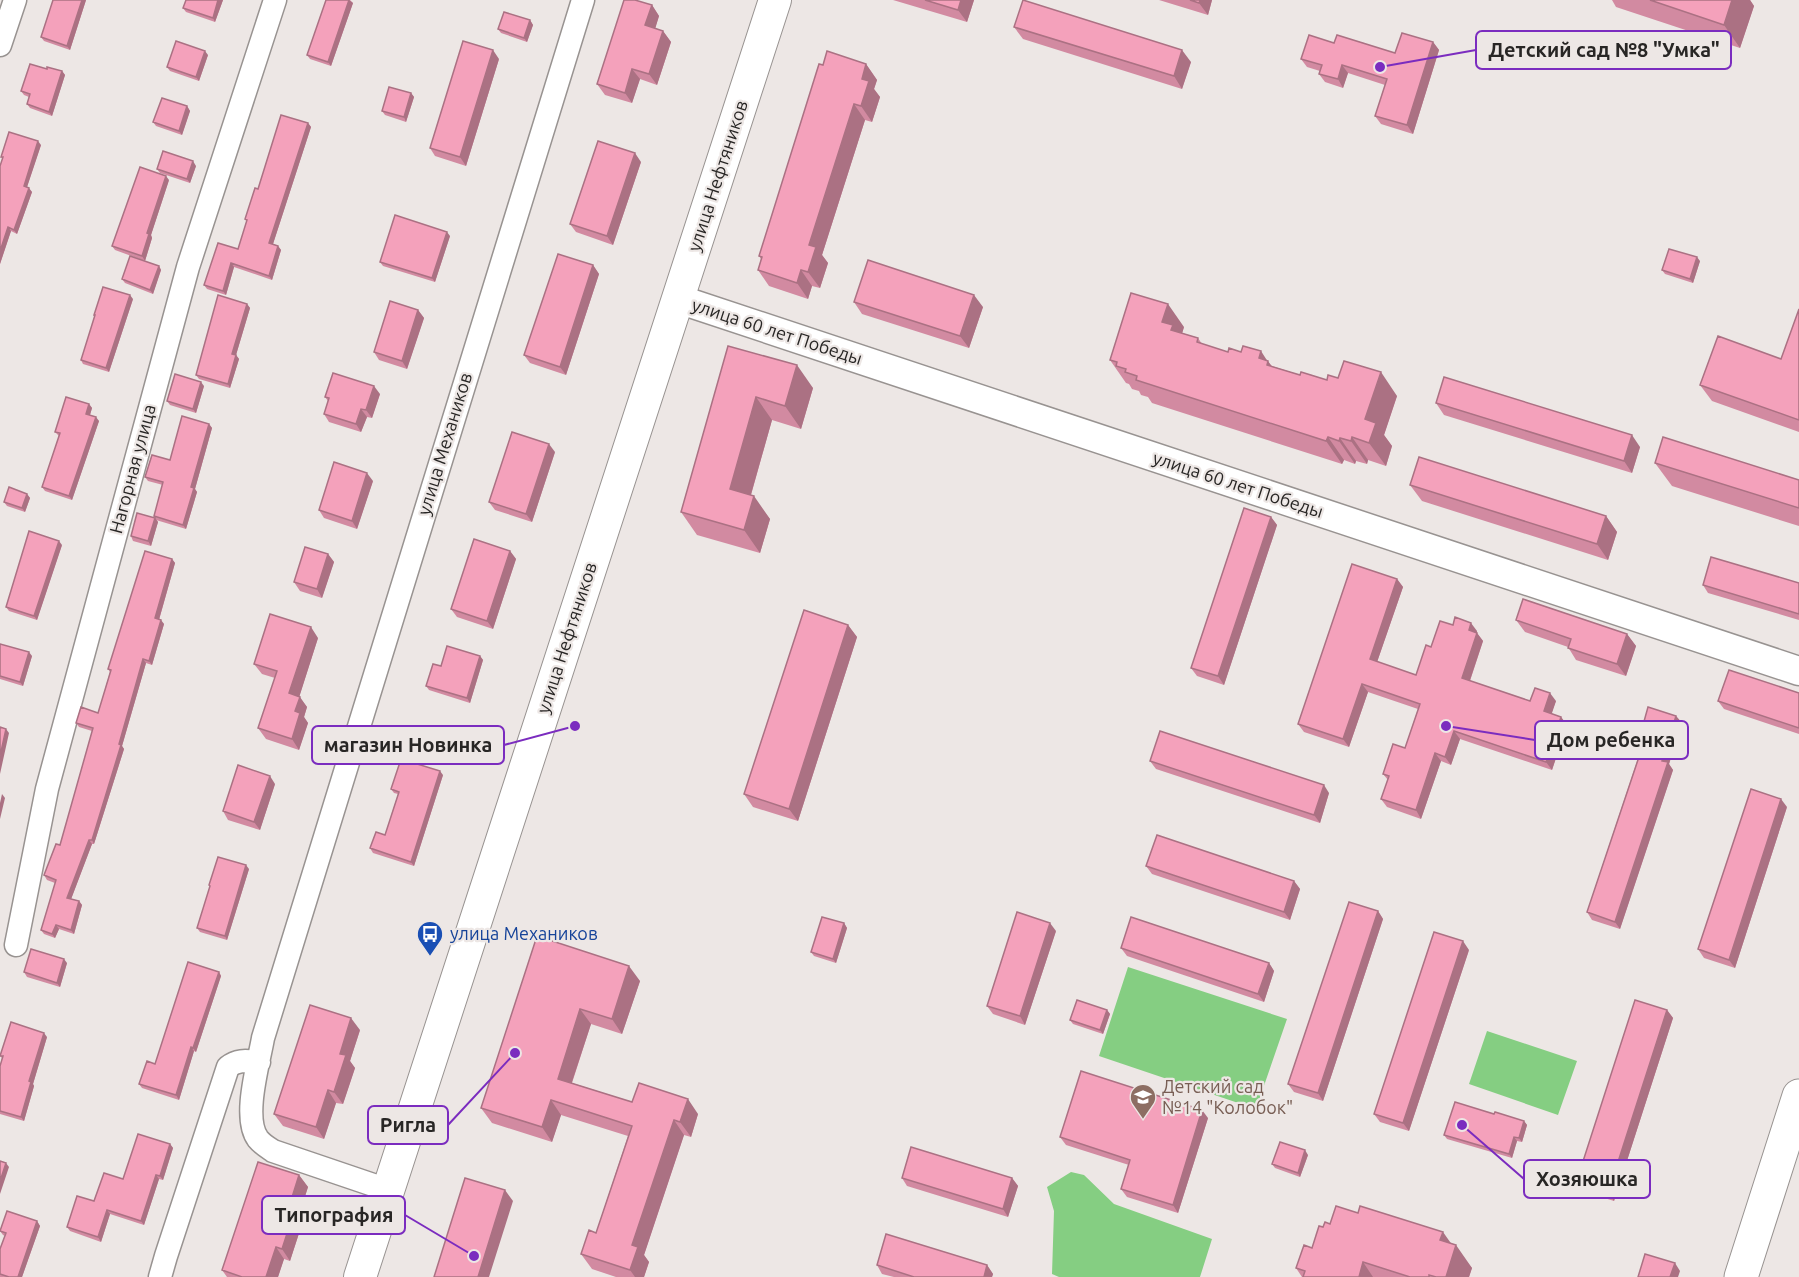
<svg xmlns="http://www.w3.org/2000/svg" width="1799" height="1277" font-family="Ubuntu,sans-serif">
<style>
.green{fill:#85ce82}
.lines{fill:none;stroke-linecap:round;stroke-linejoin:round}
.minor-casing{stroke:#989391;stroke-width:25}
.tertiary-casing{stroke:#989391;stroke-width:31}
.secondary-casing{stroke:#989391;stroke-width:34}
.primary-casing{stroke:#989391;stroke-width:35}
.minor{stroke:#fff;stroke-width:22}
.tertiary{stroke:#fff;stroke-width:28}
.secondary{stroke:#fff;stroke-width:32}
.primary{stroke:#fff;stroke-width:33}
.wall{fill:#d28aa1}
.shaded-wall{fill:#ab7183}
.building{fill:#f4a1bb;stroke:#ab7183;stroke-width:1.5}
.labels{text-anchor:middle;stroke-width:4.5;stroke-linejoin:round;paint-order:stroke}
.street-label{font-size:18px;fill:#282625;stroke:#ede7e5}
.transit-label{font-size:18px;fill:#164399;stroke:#ede7e5;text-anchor:start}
.education-label{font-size:18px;fill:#785e54;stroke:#ede7e5;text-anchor:start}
.leader{fill:none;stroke:#7b2cbf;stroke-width:2}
.callout-dot{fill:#7b2cbf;stroke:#ede7e5;stroke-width:2}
.callout{fill:#ede7e5;stroke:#7b2cbf;stroke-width:2}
.callout-label{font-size:20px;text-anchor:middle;font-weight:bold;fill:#282625}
</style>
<rect width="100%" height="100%" fill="#ede7e5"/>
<!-- green -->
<path class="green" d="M1128 967 1287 1019 1256 1109 1099 1056Z
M1487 1031 1577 1061 1558 1115 1469 1084Z
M1071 1172 1084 1175 1114 1204 1212 1239 1200 1277H1059L1052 1274 1054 1211 1047 1187Z"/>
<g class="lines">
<!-- minor casing -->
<g class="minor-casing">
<path id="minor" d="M0 45 15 0
M16 945 47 789 188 267 275 0
M388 1190 273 1151C267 1147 262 1144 258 1139 242 1118 259 1062 263 1038L583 0
M160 1277 166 1256 228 1067C238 1059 247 1061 259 1062"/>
</g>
<!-- tertiary casing -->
<g class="tertiary-casing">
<path id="tertiary" d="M678 299 1799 671"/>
</g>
<!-- secondary casing -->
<g class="secondary-casing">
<path id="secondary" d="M360 1277 775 0"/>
</g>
<!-- primary casing -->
<g class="primary-casing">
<path id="primary" d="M1741 1277 1799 1096"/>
</g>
<!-- minor -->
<use href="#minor" class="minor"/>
<!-- tertiary -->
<use href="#tertiary" class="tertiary"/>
<!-- secondary -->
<use href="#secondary" class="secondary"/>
<!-- primary -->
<use href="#primary" class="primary"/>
</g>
<!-- wall -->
<path class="wall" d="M53 0H86L70 50 44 41 41 37Z
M186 0H223L215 22 186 12 183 8Z
M326 0H350L353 3 331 66 310 59 307 55Z
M893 0H974L967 22Z
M1159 0H1212L1208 15Z
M1612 0H1750L1754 6 1740 48 1616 7Z
M652 5 659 16 655 28 663 31 671 42 657 85 640 79 632 103 605 95 597 84Z
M530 20 533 25 527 42 501 33 498 29Z
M1014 27 1191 62 1182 89 1023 39Z
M1433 42 1439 50 1413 134 1381 124 1375 116 1385 85 1348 73 1343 88 1325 82 1319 74 1320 71 1307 67 1301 59 1334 43 1395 53Z
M208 55 199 81 170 71 167 67Z
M499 59 466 166 435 156 430 148Z
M866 64 877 80 874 89 880 97 872 122 865 120 822 255 828 263 820 288 812 286 808 299 769 286 758 270 761 259 759 256 823 65Z
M47 69 62 71 65 75 52 116 30 108 27 104 29 97 24 95 21 91Z
M411 93 414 97 406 122 385 115 382 111Z
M187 106 190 111 182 135 156 126 153 122Z
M308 123 311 127 273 244 278 246 281 250 272 280 234 267 226 295 207 289 204 285 238 249 247 222 245 219 258 189Z
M41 145 27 187 32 192 17 234 11 231 0 264V167L3 159 1 157Z
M641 162 613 245 576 232 570 224Z
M196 166 190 183 160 173 157 169Z
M169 180 151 235 152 238 145 261 115 250 112 246Z
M450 236 435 282 383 266 380 262Z
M1700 261 1693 283 1665 274 1662 270Z
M593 265 599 274 566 375 530 363 524 355Z
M159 266 161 270 153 294 125 283 122 279Z
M133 299 109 372 83 364 81 360 95 317 94 315Z
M854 302 983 307 969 348 862 314Z
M247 304 250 308 236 355 239 359 230 388 199 379 196 375Z
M1799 309V432L1712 401 1700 385 1781 359Z
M418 310 424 318 407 369 379 360 374 352Z
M1184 327 1182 333 1198 338 1202 344 1228 352 1267 361 1272 366 1300 375 1327 380 1397 396 1384 435 1392 446 1386 466 1368 460 1367 464 1356 461 1355 464 1344 460 1342 464 1152 403 1148 397 1141 395 1139 391 1132 389 1129 384 1126 383 1110 360Z
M728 346 813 388 801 429 772 420 751 495 770 519 760 553 697 535 681 512Z
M204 386 196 413 170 405 167 401Z
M380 394 372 418 367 417 361 432 329 422 324 414 328 401 325 397Z
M1436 403 1640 447 1632 473 1444 415Z
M89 404 92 408 90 415 99 421 72 500 45 491 42 487 59 436 55 432Z
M209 424 212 428 195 489 197 492 186 529 156 520 154 516 163 485 148 481 145 477 170 460Z
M555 452 532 522 495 510 489 502Z
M1655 463 1799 480V526L1672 486Z
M373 481 357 529 324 518 319 510Z
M1410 485 1606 516 1617 532 1608 560 1422 501Z
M27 494 30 498 25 512 7 506 4 502Z
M1271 517 1277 525 1224 685 1197 676 1191 668Z
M155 518 158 522 151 546 133 541 131 536Z
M62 545 37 620 9 611 6 607Z
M510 551 516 559 493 629 457 617 451 609Z
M328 554 334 562 322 598 300 591 294 582Z
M172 559 175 563 159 620 164 624 152 665 146 663 122 746 124 749 94 844H92L71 899 79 901 82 905 74 934 59 929 55 938 44 934 41 930 55 883 47 880 44 875 60 845 92 731 79 727 76 723 98 713 110 672 108 669Z
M1397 579 1403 587 1377 662 1416 675 1431 647 1453 625 1477 631V633L1483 641 1470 681 1530 701H1556L1551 714 1561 717 1567 725 1552 770 1460 739 1451 765 1441 761 1421 819 1387 807 1381 799 1388 780 1383 774 1405 748 1418 709 1368 692 1349 747 1304 732 1298 724Z
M1799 583V620L1708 593 1703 585Z
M1516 620 1627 634 1636 646 1626 676 1576 660 1568 647 1525 632Z
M848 625 857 637 798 821 753 807 744 794Z
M318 638 299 697 307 707 304 717 308 723 299 750 266 739 258 728 275 678 262 674 254 664Z
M0 644 32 656 23 686 0 679Z
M480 656 483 660 470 703 429 690 426 686 441 666Z
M1799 693V734L1724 709 1718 701Z
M1676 716 1682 723 1669 764 1673 770 1620 929 1592 920 1587 912 1647 731 1643 725Z
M1150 761 1329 793 1320 823 1156 769Z
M443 775 414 866 373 853 370 848 385 835 398 794 394 793 391 789Z
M275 784 260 830 228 820 223 811Z
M1787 807 1735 968 1704 958 1698 949Z
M1146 866 1294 881 1300 889 1290 920 1152 874Z
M249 869 227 940 200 932 197 928 210 887 209 885Z
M1378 911 1383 919 1323 1101 1294 1092 1288 1084Z
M844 923 847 928 836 963 814 956 811 952Z
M1056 931 1025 1025 993 1014 987 1006Z
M537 936 640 981 622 1034 591 1024 572 1083 632 1102 698 1114 691 1137 684 1135 644 1255 649 1262 644 1277H616L592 1269 581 1254 596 1233 628 1136 561 1115 552 1142 492 1123 481 1108Z
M1121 948 1269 963 1274 971 1264 1002 1127 956Z
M1469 950 1409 1131 1380 1122 1374 1114Z
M67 963 60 987 27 977 24 972Z
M219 972 221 976 196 1052 194 1051 179 1100 142 1088 139 1084 155 1064Z
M1107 1010 1110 1014 1103 1034 1073 1024 1070 1020Z
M1667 1010 1673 1018 1614 1201 1582 1191 1576 1183Z
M360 1030 350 1061 355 1068 343 1104 336 1103 324 1139 283 1126 274 1114Z
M47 1037 33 1084 34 1086 24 1121 0 1114V1066L2 1058 0 1056Z
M1494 1114 1524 1121 1527 1125 1522 1142 1517 1141 1512 1158 1447 1139 1444 1135Z
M1208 1118 1178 1213 1127 1197 1121 1189 1129 1165 1066 1145 1060 1137Z
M170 1144 173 1148 163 1180 159 1179 144 1225 110 1214 101 1242 70 1231 67 1227 94 1201Z
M1308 1155 1300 1177 1275 1168 1272 1164Z
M299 1175 308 1187 298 1218 302 1224 290 1261 284 1259 278 1277H227L222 1270Z
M902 1178H1012L1018 1186 1008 1217 907 1186Z
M37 1221 40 1226 22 1277H0V1249L5 1236 3 1235 0 1231Z
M1330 1224 1451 1243 1472 1268 1469 1277H1302L1296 1268 1312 1248 1323 1227Z
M877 1265H987L993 1274 992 1277H894L882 1274Z"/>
<!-- shaded-wall -->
<path class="shaded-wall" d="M82 0H86L70 50 67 46Z
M218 0H223L215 22 213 18Z
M349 0 353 3 331 66 328 62Z
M961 0H974L967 22 958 10Z
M1200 0H1212L1208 15 1199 3Z
M1732 0H1750L1754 6 1740 48 1724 25Z
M652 5 659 16 653 36 645 25Z
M530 20 533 25 527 42 524 38Z
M663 31 671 42 657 85 649 74Z
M1433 42 1439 50 1413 134 1407 125Z
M493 50 499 59 466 166 460 157Z
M1182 50 1191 62 1182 89 1174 76Z
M205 51 208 55 199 81 196 77Z
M866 64 877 80 874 89 880 97 872 122 861 106 862 79Z
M1342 65 1348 73 1343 88 1338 79Z
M632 69 640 79 632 103 625 93Z
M62 71 65 75 52 116 49 112Z
M411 93 414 97 406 122 404 117Z
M854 104 865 120 822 255 828 263 820 288 808 272 809 245Z
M187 106 190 111 182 135 179 131Z
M308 123 311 127 272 247 269 243Z
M38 141 41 145 26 190 24 186Z
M635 153 641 162 613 245 607 236Z
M193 161 196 166 190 183 187 179Z
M166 176 169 180 151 235 152 238 145 261 142 256 147 233Z
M29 188 32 192 17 234 14 230Z
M8 227 11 231 0 264V251Z
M447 232 450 236 435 282 432 278Z
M278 246 281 250 272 280 269 276Z
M1697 257 1700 261 1693 283 1690 279Z
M231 263 234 267 226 295 223 291Z
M593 265 599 274 566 375 560 367Z
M159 266 161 270 153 294 150 290Z
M801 270 812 286 808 299 797 283Z
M130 295 133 299 109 372 106 368Z
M974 295 983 307 969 348 960 336Z
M247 304 250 308 236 355 239 359 230 388 228 384 232 354Z
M1168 304 1184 327 1181 337 1189 348 1162 322Z
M418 310 424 318 407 369 402 361Z
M1261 351 1268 362V361L1284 384 1259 358Z
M797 365 813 388 801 429 785 406Z
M1381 372 1397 396 1384 435 1392 446 1386 466 1369 443 1365 419Z
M201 382 204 386 196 413 193 409Z
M374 386 380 394 372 418 366 410Z
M756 397 772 420 746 512 730 489Z
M89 404 92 408 89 418 86 414Z
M361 409 367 417 361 432 356 424Z
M96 417 99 421 72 500 69 496Z
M209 424 212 428 195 489 197 492 186 529 183 525 191 487Z
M1632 435 1640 447 1632 473 1624 461Z
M1328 437 1344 460 1342 464 1326 441Z
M1352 437 1368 460 1367 464 1351 441Z
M1340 438 1356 461 1355 464 1339 441Z
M549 444 555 452 532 522 526 514Z
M367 473 373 481 357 529 352 521Z
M27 494 30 498 25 512 22 508Z
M754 496 770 519 760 553 744 530Z
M1606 516 1617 532 1608 560 1597 544Z
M1271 517 1277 525 1224 685 1218 676Z
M155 518 158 522 151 546 148 541Z
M59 541 62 545 37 620 34 616Z
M510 551 516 559 493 629 487 621Z
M328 554 334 562 322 598 317 589Z
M172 559 175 563 158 623 155 618Z
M1397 579 1403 587 1375 668 1370 659Z
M161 620 164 624 152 665 149 661Z
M1471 623 1477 631 1475 638 1469 630Z
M848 625 857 637 798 821 789 809Z
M311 627 318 638 297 704 289 693Z
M1477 633 1483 641 1468 686 1462 678Z
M1627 634 1636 646 1626 676 1617 664Z
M29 652 32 656 23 686 20 682Z
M480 656 483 660 470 703 467 698Z
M143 659 146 663 122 746 124 749 94 844 92 840Z
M1362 684 1368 692 1349 747 1343 739Z
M1550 693 1556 701 1550 719 1544 711Z
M300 697 307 707 304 717 308 723 299 750 292 739 295 711Z
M1676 716 1682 723 1669 764 1673 770 1620 929 1615 922Z
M1561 717 1567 725 1552 770 1546 762Z
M6 729 9 733 0 774V756Z
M1454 731 1460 739 1451 765 1445 757Z
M1435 753 1441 761 1421 819 1416 810Z
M440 771 443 775 414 866 411 862Z
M270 776 275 784 260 830 254 822Z
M1324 785 1329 793 1320 823 1314 815Z
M2 794 5 798 0 819V803Z
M1781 799 1787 807 1735 968 1729 960Z
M89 840 92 844 70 902 67 898Z
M246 865 249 869 227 940 225 936Z
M1294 881 1300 889 1290 920 1284 912Z
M79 901 82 905 74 934 71 930Z
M1378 911 1383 919 1323 1101 1318 1093Z
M844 923 847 928 836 963 833 959Z
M1050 923 1056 931 1025 1025 1020 1016Z
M56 925 59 929 55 938 52 934Z
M1463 941 1469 950 1409 1131 1403 1123Z
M64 959 67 963 60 987 57 983Z
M1269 963 1274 971 1264 1002 1258 994Z
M629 966 640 981 622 1034 612 1019Z
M219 972 221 976 196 1052 193 1048Z
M580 1009 591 1024 568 1094 558 1079Z
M1107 1010 1110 1014 1103 1034 1100 1030Z
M1667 1010 1673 1018 1614 1201 1608 1193Z
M351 1018 360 1030 350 1061 355 1068 343 1104 334 1092 340 1054Z
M44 1033 47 1037 33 1084 34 1086 24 1121 21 1117 29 1081Z
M191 1047 194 1051 179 1100 176 1095Z
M328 1090 336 1103 324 1139 316 1127Z
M688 1099 698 1114 691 1137 680 1122Z
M551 1100 561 1115 552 1142 542 1127Z
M1202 1110 1208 1118 1178 1213 1173 1205Z
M674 1120 684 1135 644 1255 649 1262 644 1277H635L630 1270 632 1245Z
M1524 1121 1527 1125 1522 1142 1519 1138Z
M1514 1137 1517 1141 1512 1158 1509 1154Z
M170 1144 173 1148 163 1180 160 1176Z
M1305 1150 1308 1155 1300 1177 1298 1173Z
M6 1163 9 1167 0 1194V1181Z
M156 1175 159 1179 144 1225 141 1221Z
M299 1175 308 1187 298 1218 302 1224 290 1261 282 1249 288 1210Z
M1012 1178 1018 1186 1008 1217 1003 1209Z
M505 1190 513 1201 489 1277H478Z
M107 1210 110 1214 101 1242 98 1237Z
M37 1221 40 1226 22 1277H18Z
M1443 1232 1455 1249 1456 1245 1472 1268 1469 1277H1446L1440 1240Z
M276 1247 284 1259 278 1277H266Z
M1363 1262 1373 1277H1359Z
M1675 1263 1680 1271 1678 1277H1670Z
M987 1265 993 1274 992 1277H984Z"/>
<!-- building -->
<path class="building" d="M53 0H82L67 46 41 37Z
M186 0H218L213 18 183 8Z
M326 0H349L328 62 307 55Z
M624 0H635L652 5 645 25 663 31 649 74 632 69 625 93 597 84Z
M925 0H961L958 10Z
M1023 0 1182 50 1174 76 1014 27Z
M1190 0H1200L1199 3Z
M1650 0H1732L1724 25Z
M504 12 530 20 524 38 498 29Z
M1402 33 1433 42 1407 125 1375 116 1387 79 1342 65 1338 79 1319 74 1322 65 1301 59 1309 35 1334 43 1337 35 1395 53Z
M176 41 205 51 196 77 167 67Z
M463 41 493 50 460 157 430 148Z
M827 51 866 64 862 79 869 81 861 106 854 104 809 245 816 247 808 272 801 270 797 283 758 270 762 257 759 256 819 64 823 65Z
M30 64 47 69V67L62 71 49 112 27 104 30 94 21 91Z
M389 87 411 93 404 117 382 111Z
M162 98 187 106 179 131 153 122Z
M281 115 308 123 269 243 278 246 269 276 231 263 223 291 204 285 218 243 238 249 247 220 245 219 255 188 258 189Z
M9 132 38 141 24 186 29 188 14 230 8 227 0 251V166L3 157H1Z
M598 141 635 153 607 236 570 224Z
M163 151 193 161 187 179 157 169Z
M140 167 166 176 147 233 149 234 142 256 112 246Z
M395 215 447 232 432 278 380 262Z
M1669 249 1697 257 1690 279 1662 270Z
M558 254 593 265 560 367 524 355Z
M130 256 159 266 150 290 122 279Z
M868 260 974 295 960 336 854 302Z
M103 287 130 295 106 368 81 360 95 315H94Z
M1131 293 1168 304 1162 322 1173 325 1171 330 1198 338 1197 342 1228 352 1229 348 1241 352 1243 346 1261 351 1259 358 1268 361 1267 365 1300 375 1301 372 1327 380 1328 375 1338 378 1344 361 1381 372 1365 419 1376 423 1369 443 1352 437 1351 441 1340 438 1339 441 1328 437 1326 441 1136 380 1137 376 1125 372 1126 369 1116 366 1117 362 1110 360Z
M218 295 247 304 232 354 236 355 228 384 196 375Z
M390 301 418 310 402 361 374 352Z
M1799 309V420L1700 385 1718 336 1781 359Z
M728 346 797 365 785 406 756 397 730 489 754 496 744 530 681 512Z
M333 373 374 386 366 410 361 409 356 424 324 414 329 398 325 397Z
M175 374 201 382 193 409 167 401Z
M1444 377 1632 435 1624 461 1436 403Z
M66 397 89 404 86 414 96 417 69 496 42 487 60 433 55 432Z
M182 416 209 424 191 487 194 488 183 525 154 516 163 482 145 477 152 455 170 460Z
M512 432 549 444 526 514 489 502Z
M1663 437 1799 480V508L1655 463Z
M1419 457 1606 516 1597 544 1410 485Z
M334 462 367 473 352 521 319 510Z
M9 487 27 494 22 508 4 502Z
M1244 508 1271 517 1218 676 1191 668Z
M137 513 155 518 148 541 131 536Z
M29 531 59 541 34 616 6 607Z
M474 539 510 551 487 621 451 609Z
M305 547 328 554 317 589 294 582Z
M145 551 172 559 155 618 161 620 149 661 143 659 119 744 121 745 92 840H89L67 898 79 901 71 930 56 925 52 934 41 930 56 880 44 875 56 844 60 845 93 728 76 723 81 707 98 713 111 670 108 669Z
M1711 557 1799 583V614L1703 585Z
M1352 564 1397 579 1370 659 1416 675 1426 645 1431 647 1440 621 1453 625 1455 617 1471 623 1469 630 1477 633 1462 678 1530 701 1535 688 1550 693 1544 711 1561 717 1546 762 1454 731 1445 757 1435 753 1416 810 1381 799 1389 776 1383 774 1393 744 1405 748 1420 704 1362 684 1343 739 1298 724Z
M1523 599 1627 634 1617 664 1568 648 1571 639 1516 620Z
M804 610 848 625 789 809 744 794Z
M270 614 311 627 289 693 300 697 295 711 300 713 292 739 258 728 277 671 254 664Z
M0 644 29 652 20 682 0 676Z
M447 646 480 656 467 698 426 686 433 664 441 666Z
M1729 670 1799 693V728L1718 701Z
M1648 707 1676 716 1662 761 1668 762 1615 922 1587 912 1649 727 1643 725Z
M0 727 6 729 0 756Z
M1160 731 1324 785 1314 815 1150 761Z
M401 759 440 771 411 862 370 848 376 832 385 835 399 792 391 789Z
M238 765 270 776 254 822 223 811Z
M1751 789 1781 799 1729 960 1698 949Z
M1157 835 1294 881 1284 912 1146 866Z
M218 857 246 865 225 936 197 928 210 886 209 885Z
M1349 902 1378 911 1318 1093 1288 1084Z
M1017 912 1050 923 1020 1016 987 1006Z
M822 917 844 923 833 959 811 952Z
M1131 917 1269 963 1258 994 1121 948Z
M1434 932 1463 941 1403 1123 1374 1114Z
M537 936 629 966 612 1019 580 1009 558 1079 632 1102 639 1083 688 1099 680 1122 674 1120 632 1245 638 1247 630 1270 581 1254 589 1230 596 1233 632 1126 551 1100 542 1127 481 1108Z
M31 949 64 959 57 983 24 972Z
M188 962 219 972 193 1048 191 1047 176 1095 139 1084 147 1061 155 1064Z
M1077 1000 1107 1010 1100 1030 1070 1020Z
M1635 1000 1667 1010 1608 1193 1576 1183Z
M310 1005 351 1018 340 1054 346 1055 334 1092 328 1090 316 1127 274 1114Z
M11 1022 44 1033 29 1081 31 1082 21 1117 0 1111V1066L3 1056H0Z
M1081 1071 1202 1110 1173 1205 1121 1189 1130 1160 1060 1137Z
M1455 1102 1494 1114 1495 1112 1524 1121 1519 1138 1514 1137 1509 1154 1444 1135Z
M138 1134 170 1144 160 1176 156 1175 141 1221 107 1210 98 1237 67 1227 77 1196 94 1201 104 1173 123 1179Z
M1280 1142 1305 1150 1298 1173 1272 1164Z
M911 1147 1012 1178 1003 1209 902 1178Z
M0 1161 6 1163 0 1181Z
M258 1162 299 1175 288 1210 294 1212 282 1249 276 1247 266 1277H242L222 1270Z
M465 1178 505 1190 478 1277H434Z
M1336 1206 1358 1213 1360 1206 1443 1232 1440 1240 1456 1245 1446 1277H1436L1429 1275V1277H1410L1363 1262 1359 1277H1303L1305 1271 1296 1268 1304 1245 1312 1248 1319 1226 1323 1227 1325 1222 1330 1224Z
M7 1211 37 1221 18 1277H9L0 1274V1249L6 1233 0 1231Z
M886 1234 987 1265 984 1277H914L877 1265Z
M1645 1254 1675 1263 1670 1277H1638Z"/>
<!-- icons -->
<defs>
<g id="bus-pin" transform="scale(1.35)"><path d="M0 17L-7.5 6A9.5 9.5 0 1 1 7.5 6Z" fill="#1a4fb4" stroke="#ede7e5"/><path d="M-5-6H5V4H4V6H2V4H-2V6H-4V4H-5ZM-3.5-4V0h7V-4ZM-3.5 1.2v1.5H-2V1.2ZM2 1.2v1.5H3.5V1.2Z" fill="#fff"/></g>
<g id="school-pin" transform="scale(1.35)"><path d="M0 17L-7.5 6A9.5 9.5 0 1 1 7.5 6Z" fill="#8d6e63" stroke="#ede7e5"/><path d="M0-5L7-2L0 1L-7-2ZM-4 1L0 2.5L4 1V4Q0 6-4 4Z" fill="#fff"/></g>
</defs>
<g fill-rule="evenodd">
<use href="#bus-pin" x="430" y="934"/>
<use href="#school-pin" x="1143" y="1097"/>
</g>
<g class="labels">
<!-- street labels -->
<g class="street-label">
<text transform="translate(718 176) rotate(-72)" y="6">улица Нефтяников</text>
<text transform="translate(777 332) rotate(18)" y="6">улица 60 лет Победы</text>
<text transform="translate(445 444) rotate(-73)" y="6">улица Механиков</text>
<text transform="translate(133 469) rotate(-75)" y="6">Нагорная улица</text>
<text transform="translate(1238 485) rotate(18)" y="6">улица 60 лет Победы</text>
<text transform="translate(567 638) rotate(-72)" y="6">улица Нефтяников</text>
</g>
<!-- transit labels -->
<g class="transit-label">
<text x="450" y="940">улица Механиков</text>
</g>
<!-- education labels -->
<g class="education-label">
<text x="1162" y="1093">Детский сад<tspan x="1162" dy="21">№14 "Колобок"</tspan></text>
</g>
</g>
<!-- callouts -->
<path class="leader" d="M1380 67L1476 50M1446 726L1535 740M575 726L504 745M515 1053L448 1125M1462 1125L1524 1179M474 1256L405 1215"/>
<g class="callout-dot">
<circle cx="1380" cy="67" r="6"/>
<circle cx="1446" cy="726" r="6"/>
<circle cx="575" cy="726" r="6"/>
<circle cx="515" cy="1053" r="6"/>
<circle cx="1462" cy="1125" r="6"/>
<circle cx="474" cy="1256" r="6"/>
</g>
<g class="callout">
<rect x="1476" y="31" width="255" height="38" rx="6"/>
<rect x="1535" y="721" width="153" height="38" rx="6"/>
<rect x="312" y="726" width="192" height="38" rx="6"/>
<rect x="368" y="1106" width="80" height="38" rx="6"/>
<rect x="1524" y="1160" width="126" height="38" rx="6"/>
<rect x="262" y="1196" width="143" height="38" rx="6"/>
</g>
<g class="callout-label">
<text x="1604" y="57">Детский сад №8 "Умка"</text>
<text x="1611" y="747">Дом ребенка</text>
<text x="408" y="752">магазин Новинка</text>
<text x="408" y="1132">Ригла</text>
<text x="1587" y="1186">Хозяюшка</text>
<text x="334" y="1222">Типография</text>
</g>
</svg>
